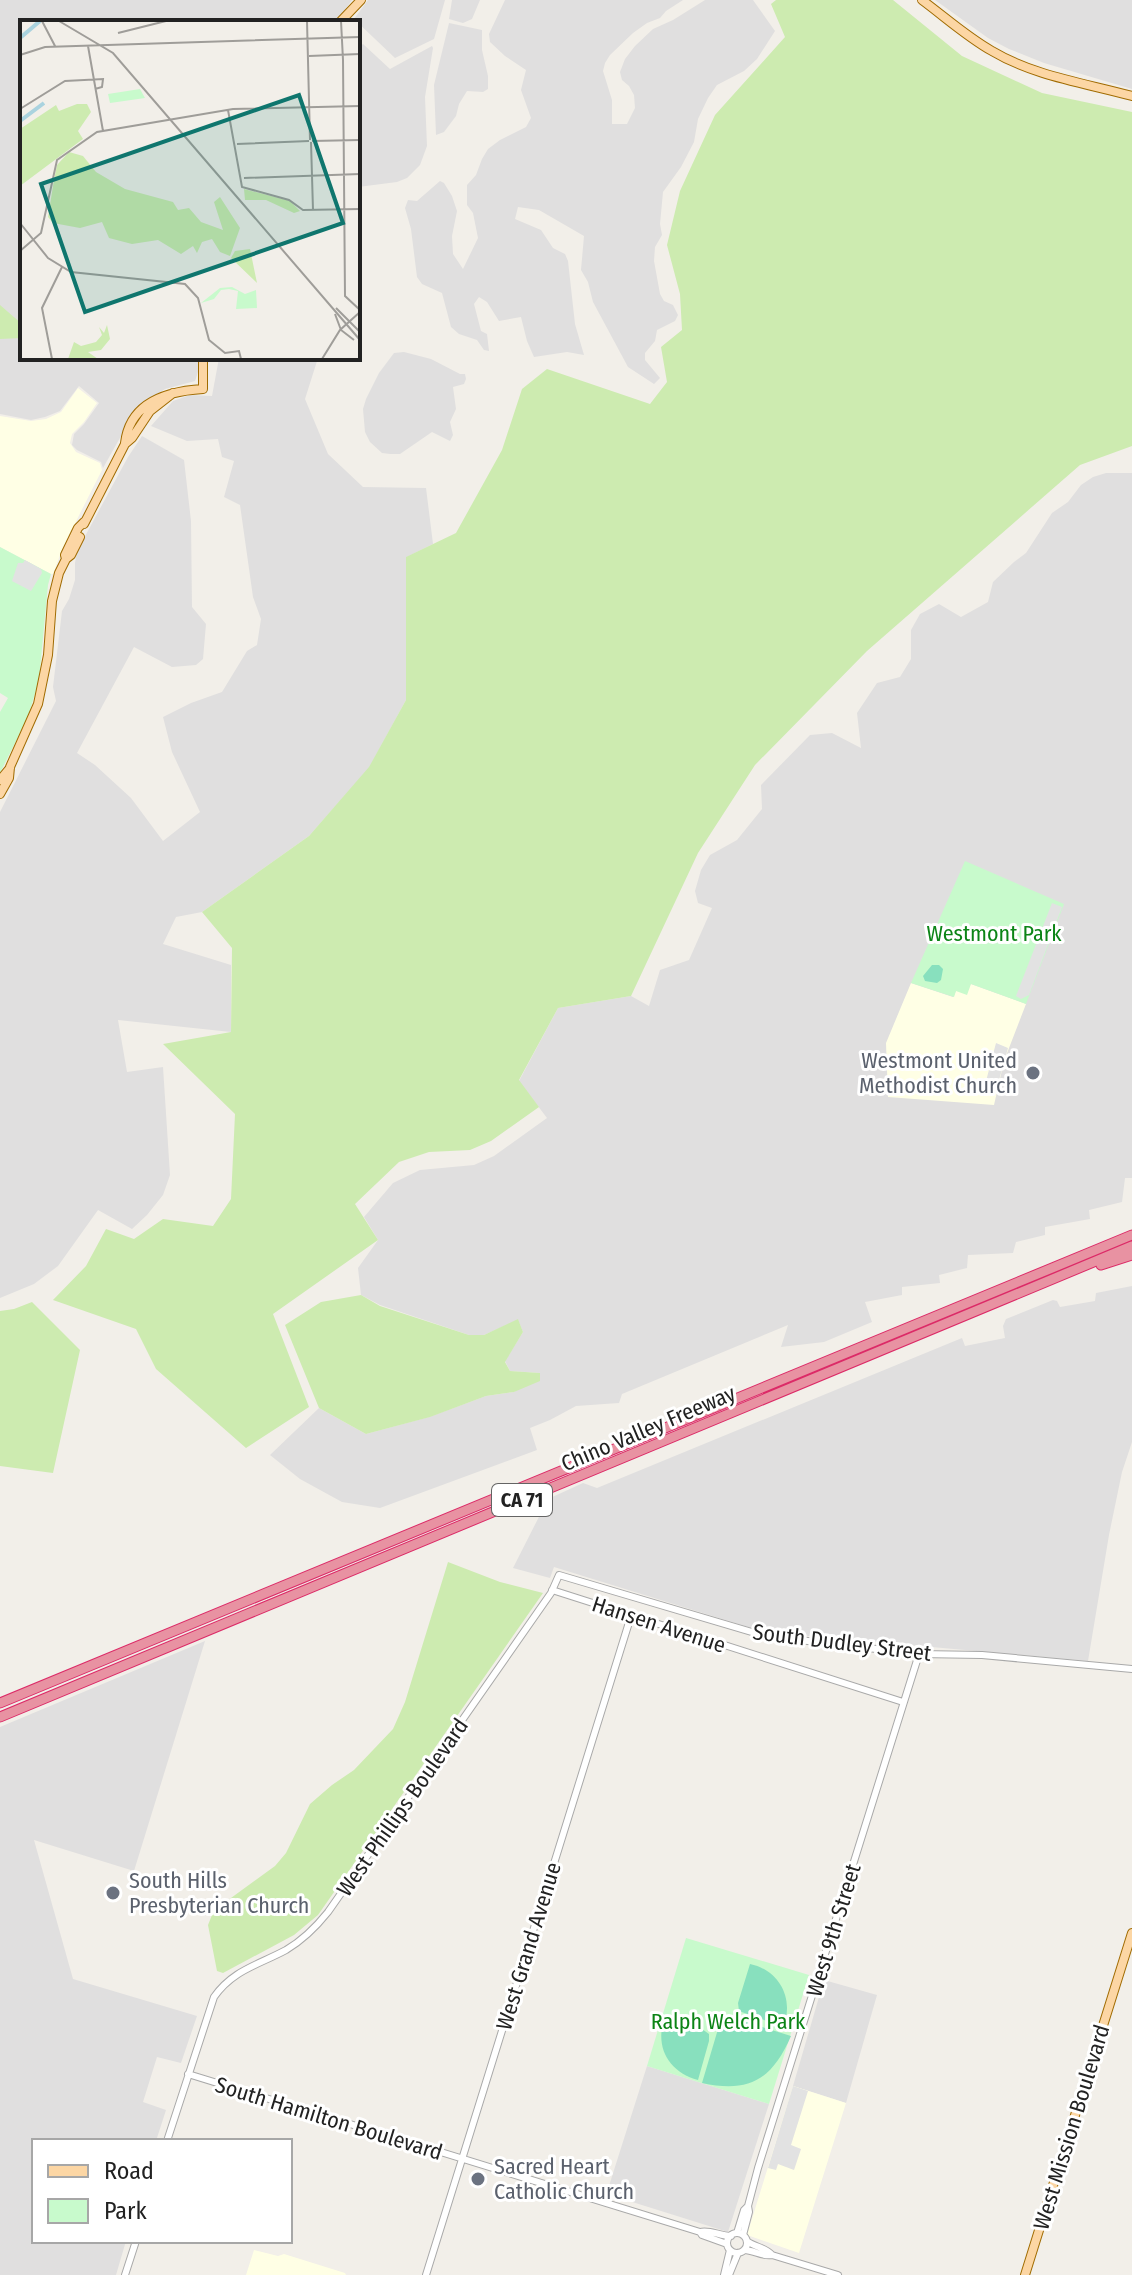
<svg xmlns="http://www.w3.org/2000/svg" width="1132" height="2275" font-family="'Fira Sans Condensed',sans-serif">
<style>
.residential{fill:#e0dfdf}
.education{fill:#ffffe5}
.grass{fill:#cdebb0}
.park{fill:#c8facc}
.pitch{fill:#88e0be}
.parking{fill:#e2e2e2}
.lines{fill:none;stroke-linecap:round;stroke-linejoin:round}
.minor-casing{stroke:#a9a9a9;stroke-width:8}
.major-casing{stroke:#a06b00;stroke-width:10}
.highway-casing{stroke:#dc2a67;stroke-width:11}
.minor{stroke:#fff;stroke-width:6}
.major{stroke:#fcd6a4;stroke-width:8}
.highway{stroke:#e892a2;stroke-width:9}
.worship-dot{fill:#6b7280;stroke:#fff;stroke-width:3}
.labels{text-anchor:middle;stroke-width:6;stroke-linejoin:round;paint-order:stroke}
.shield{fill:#fff;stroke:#646464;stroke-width:2}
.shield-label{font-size:20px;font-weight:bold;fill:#222}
.park-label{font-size:22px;fill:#0c8416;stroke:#fff}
.worship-label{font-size:22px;fill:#5b616d;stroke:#fff;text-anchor:start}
.street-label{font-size:22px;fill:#222;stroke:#fff}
.inset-river{fill:none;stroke:#aad3df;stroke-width:4}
.inset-road{fill:none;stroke:#9f9d99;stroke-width:2}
.view{fill:#0f766e;fill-opacity:0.15;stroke:#0f766e;stroke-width:4}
.inset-edge{fill:none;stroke:#222;stroke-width:4}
</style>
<rect width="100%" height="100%" fill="#f2efe9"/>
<!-- residential -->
<path class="residential" d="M0 0H352L336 22H22V358H199L198 372 195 381 165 389 145 402 134 413 103 468 101 462 77 450 72 445 74 434 84 424 99 403 79 386 60 411 45 417 31 420 0 414Z
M368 0H445L434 39 395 58 354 19Z
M452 0H480L472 19 463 23 449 19Z
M505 0H683L666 11 660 18 647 23 633 33 610 55 605 63 603 71 612 100V124H627L635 108 634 95 629 86 622 80 620 72 625 59 635 46 653 29 673 20 705 0H753L775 31 757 59 744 71 717 85 708 98 698 119 694 142 681 167 663 192 660 224 662 235 655 247 654 261 660 294 664 301 673 305 678 315 675 321 657 330 655 341 645 353V360L660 378 654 384 628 367 593 302 588 282 581 270 584 236 539 210 518 207 515 219 541 230 553 248 565 254 568 261 575 324 584 355 567 352 534 357 527 341 521 317 499 321 487 302 479 297 474 304 481 331 487 334 489 351 484 350 477 340 459 334 451 327 442 293 422 284 417 277 411 229 405 208 408 200 417 201 440 181 444 183 452 196 457 211 452 236 453 254 463 269 478 238 473 213 467 205V185L476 175 482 159 488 149 500 140 526 127 531 118 521 90 526 70 505 56 490 42 489 34Z
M935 0H1132V89L1044 63 1009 49 988 38Z
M449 23 482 30V50L488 76V89L483 92 467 91 459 104 456 116 444 132 436 135 434 85Z
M363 44 390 69 432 46 433 48 425 97 427 146 420 165 407 178 397 182 358 187V48Z
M404 352 431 359 460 374H465L466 379 464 384 453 387 456 409 450 422 453 435 450 441 432 432 400 454H390L382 453 370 442 365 432 363 409 366 399 379 373 394 353Z
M219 358H318L305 399 328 454 363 487 426 488 433 544 407 557 406 700 369 768 309 836 202 912 176 917 163 944 231 965V1032L118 1020 127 1072 163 1067 170 1175 163 1195 147 1215 132 1229 98 1210 58 1266 34 1284 0 1298V812L56 701 53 687 62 611 69 599 75 580V563L77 551 128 457 142 436 184 460 191 521 192 607 206 624 203 659 196 665 172 667 134 647 77 753 95 765 131 798 163 841 200 812 172 752 163 717 191 703 222 692 247 651 257 645 261 619 253 597 240 505 224 497 234 461 222 457 218 439 187 441 151 426 173 401 190 395 212 396Z
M1106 473H1132V1178H1125L1122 1202 1089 1210 1090 1219 1045 1227V1235L1016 1242 1013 1253 968 1255 967 1268 939 1275 940 1283 902 1287V1295L865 1302 872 1322 824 1342 781 1347 788 1325 622 1394 619 1403 576 1406 550 1420 530 1428 537 1450 380 1508 342 1502 300 1479 270 1455 319 1408 366 1434 429 1417 486 1396 514 1392 540 1373 510 1371 505 1361 523 1332 518 1320 484 1335H469L380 1305 361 1295 358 1268 378 1240 364 1217 393 1183 420 1170 474 1165 494 1156 547 1118 519 1081 558 1008 631 996 649 1006 660 970 689 960 712 908 698 903 695 891 701 870 710 855 737 840 762 809 761 785 810 735 832 733 861 748 857 713 877 683 900 677 911 659V630L920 614 939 604 961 617 988 602 993 582 1014 562 1026 553 1052 513 1068 502 1081 485 1093 477Z
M1132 1286V1442L1122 1472 1109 1535 1088 1661 764 1632 554 1567 550 1578 513 1568 548 1499 583 1483 597 1488 962 1338 965 1346 1005 1338 1003 1326 1006 1319 1053 1300 1057 1301 1060 1307 1095 1301 1096 1293Z
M205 1641 134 1871 34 1840 73 1979 197 2016 181 2063 157 2057 143 2102 166 2110 156 2141H34V2241H126L116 2275H0V1727Z
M824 1980 877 1995 846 2103 793 2086Z
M647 2066 769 2104 728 2232 610 2195 608 2189Z"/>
<!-- education -->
<path class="education" d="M78 388 97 403 84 422 72 434 70 443 76 452 100 463 102 470 63 547 53 574H51L0 547V416L31 421 46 419 61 412Z
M911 983 953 997 956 991 971 984 1026 1004 1004 1061 994 1105 888 1097 886 1043Z
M793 2086 846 2103 799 2253 747 2235Z
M254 2250 278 2256 284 2254 345 2273 346 2275H246Z"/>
<!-- grass -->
<path class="grass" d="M776 0H893L962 56 1042 93 1132 112V446L1080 465 867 651 755 765 698 853 631 996 558 1008 519 1080 539 1107 491 1141 470 1150 429 1152 399 1162 355 1204 378 1240 273 1314 309 1407 246 1448 156 1369 136 1329 53 1300 86 1266 106 1229 134 1239 163 1219 213 1226 231 1199 235 1114 163 1044 231 1032 232 948 202 912 309 836 369 767 406 700V557L456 533 502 450 522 389 547 369 650 404 667 382 661 347 682 330 680 294 667 245 680 191 715 115 785 37 771 4Z
M0 305 22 324V338L0 339Z
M361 1295 380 1306 469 1335H484L518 1319 523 1332 505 1362 510 1371 540 1373V1381L514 1392 486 1396 430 1417 366 1434 319 1408 285 1325 321 1302Z
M32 1302 80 1350 53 1473 0 1466V1311L14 1309Z
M448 1562 500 1582 543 1593 318 1915 294 1935 223 1973 217 1971 208 1925 212 1915 220 1906 275 1866 286 1853 310 1804 332 1785 354 1770 393 1729 405 1702Z"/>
<!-- park -->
<path class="park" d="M0 547 51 574 48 585 39 680 28 717 0 773V712L8 698 0 693Z
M965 861 1064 904 1026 1004 971 984 967 995 956 991 954 997 911 983Z
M686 1938 809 1975 769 2104 647 2066Z"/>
<!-- pitch -->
<path class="pitch" d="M932 965H939L943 969 941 980 937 983 925 981 923 976Z
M750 1964C779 1970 795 1999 783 2027L739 2011 738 2003Z
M727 2016 791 2036C772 2080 749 2093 702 2083L721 2019Z
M665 2017 702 2029 709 2034V2041L698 2080C668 2072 654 2046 665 2017Z"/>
<!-- parking -->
<path class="parking" d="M25 560 41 569 42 573 31 591 12 581 18 563H23Z
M1052 903 1062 907 1029 995 1021 999 1016 996Z
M996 1043 1008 1048 998 1084 985 1085Z
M793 2086 808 2091 791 2145 801 2149 794 2170 778 2164 776 2170 768 2168Z"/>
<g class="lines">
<!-- minor casing -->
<g class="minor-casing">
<path id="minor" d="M552 1590 903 1702
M188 2074 700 2232 702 2235 727 2244
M167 2141 214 1997C233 1970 258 1965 286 1950 303 1940 316 1927 328 1912L551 1593 559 1575 765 1636 919 1654 982 1655 1132 1669
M700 2232C709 2229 720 2236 731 2236
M737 2233 744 2210 748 2206
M727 2243a10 10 0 1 1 20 0a10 10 0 1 1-20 0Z
M743 2235 749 2212 748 2206 758 2168 919 1654
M747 2241C754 2247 765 2247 772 2255L838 2275
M744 2250C754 2250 762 2257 772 2255
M125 2275 136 2241
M426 2275 631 1616
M724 2275 730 2250
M729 2275 738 2253"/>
</g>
<!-- major casing -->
<g class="major-casing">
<path id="major" d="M922 0C945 17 967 37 992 51 1034 76 1085 83 1132 96
M340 22 361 0
M125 443C130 402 168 391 203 389V358
M84 524 125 444 132 438 150 411 173 393
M66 559 71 555 80 537
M0 780 10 768
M0 794 9 778 10 767 38 704 48 655 52 601 59 573 66 559 65 555 78 528 84 522
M1025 2275 1132 1933"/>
</g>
<!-- highway casing -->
<g class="highway-casing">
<path id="highway" d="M1101 1265 1132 1255
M0 1703 1132 1235
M0 1717 1132 1246"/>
</g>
<!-- minor -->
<use href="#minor" class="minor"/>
<!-- major -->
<use href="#major" class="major"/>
<!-- highway -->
<use href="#highway" class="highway"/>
</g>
<!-- markers -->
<g class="worship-dot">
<circle cx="1033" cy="1073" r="8"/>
<circle cx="113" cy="1893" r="8"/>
<circle cx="478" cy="2179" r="8"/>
</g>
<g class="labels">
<!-- shield labels -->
<rect class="shield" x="492" y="1484" width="60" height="32" rx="6"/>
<g class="shield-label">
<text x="522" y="1507">CA 71</text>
</g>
<!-- park labels -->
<g class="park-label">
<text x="994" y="941">Westmont Park</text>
<text x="728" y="2029">Ralph Welch Park</text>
</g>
<!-- worship labels -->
<g class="worship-label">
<text x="1017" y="1068" text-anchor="end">Westmont United<tspan x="1017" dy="25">Methodist Church</tspan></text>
<text x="129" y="1888">South Hills<tspan x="129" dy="25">Presbyterian Church</tspan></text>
<text x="494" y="2174">Sacred Heart<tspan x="494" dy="25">Catholic Church</tspan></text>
</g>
<!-- street labels -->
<g class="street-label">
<text transform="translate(648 1428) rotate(-23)" y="8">Chino Valley Freeway</text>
<text transform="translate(659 1624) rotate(18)" y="8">Hansen Avenue</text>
<text transform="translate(842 1642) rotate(7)" y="8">South Dudley Street</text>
<text transform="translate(402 1807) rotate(-55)" y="8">West Phillips Boulevard</text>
<text transform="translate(833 1930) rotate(-73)" y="8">West 9th Street</text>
<text transform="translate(528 1946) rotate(-73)" y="8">West Grand Avenue</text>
<text transform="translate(329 2118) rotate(17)" y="8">South Hamilton Boulevard</text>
<text transform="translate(1071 2127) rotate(-73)" y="8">West Mission Boulevard</text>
</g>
</g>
<!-- overview -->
<g transform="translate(20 20)">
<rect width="340" height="340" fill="#f2efe9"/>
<path d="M57 84H67L71 92 58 111 63 119 0 166V109L36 85 39 91ZM49 132 63 136 76 152 105 169 153 182 158 190 169 188 181 202 203 210 194 182 200 177 220 208 210 236 200 232 192 219 182 222 177 233 173 226 161 234 138 220 112 224 89 218 82 202 60 208 33 203 28 197 34 160 37 145ZM224 169 270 181 280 191 274 193 246 180H225ZM230 229 237 263 211 238 215 231ZM87 305 90 319 81 330 68 332 78 339H48L54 322 61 326 76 322 82 315 79 307 84 313Z" fill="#cdebb0"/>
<path d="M120 69 125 78 90 83 88 74ZM212 267 225 274 236 270 237 288 216 289 218 271 209 269 201 270 194 279 181 283 200 268Z" fill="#c8facc"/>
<path class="inset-river" d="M0 18 20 1M0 101 24 83"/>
<path class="inset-road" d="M22 1 35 26M39 1 93 33 340 320M287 1 290 120M321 1 323 40M98 13 146 1M68 26 83 111M0 35 25 27 340 17M289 36 340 34M323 40 325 276 340 290M0 89 45 61 83 59 82 67 75 69M208 90 222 167 269 180 283 190 340 189M292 121 340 120M291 122 293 190M217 124 289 121M224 158 340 154M0 203 28 238 51 252 165 264 178 278 189 320 205 333 219 331 221 339M0 231 21 213 37 140 77 112 213 89 340 86M316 288 340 312M315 294 321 310 334 320M32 339 22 288 42 247M302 339 320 310 340 292"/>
<path class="view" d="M279 75 323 203 65 292 21 164Z"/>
<rect width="340" height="340" class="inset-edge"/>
</g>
<!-- legend -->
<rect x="32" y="2139" width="260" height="104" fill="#ffffff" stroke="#a7a7a7" stroke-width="2"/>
<rect x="48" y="2165" width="40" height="12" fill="#fcd6a4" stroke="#a7a7a7" stroke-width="2"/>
<text x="104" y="2179" font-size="24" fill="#222222">Road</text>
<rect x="48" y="2199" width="40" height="24" fill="#c8facc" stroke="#a7a7a7" stroke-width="2"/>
<text x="104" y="2219" font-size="24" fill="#222222">Park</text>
</svg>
